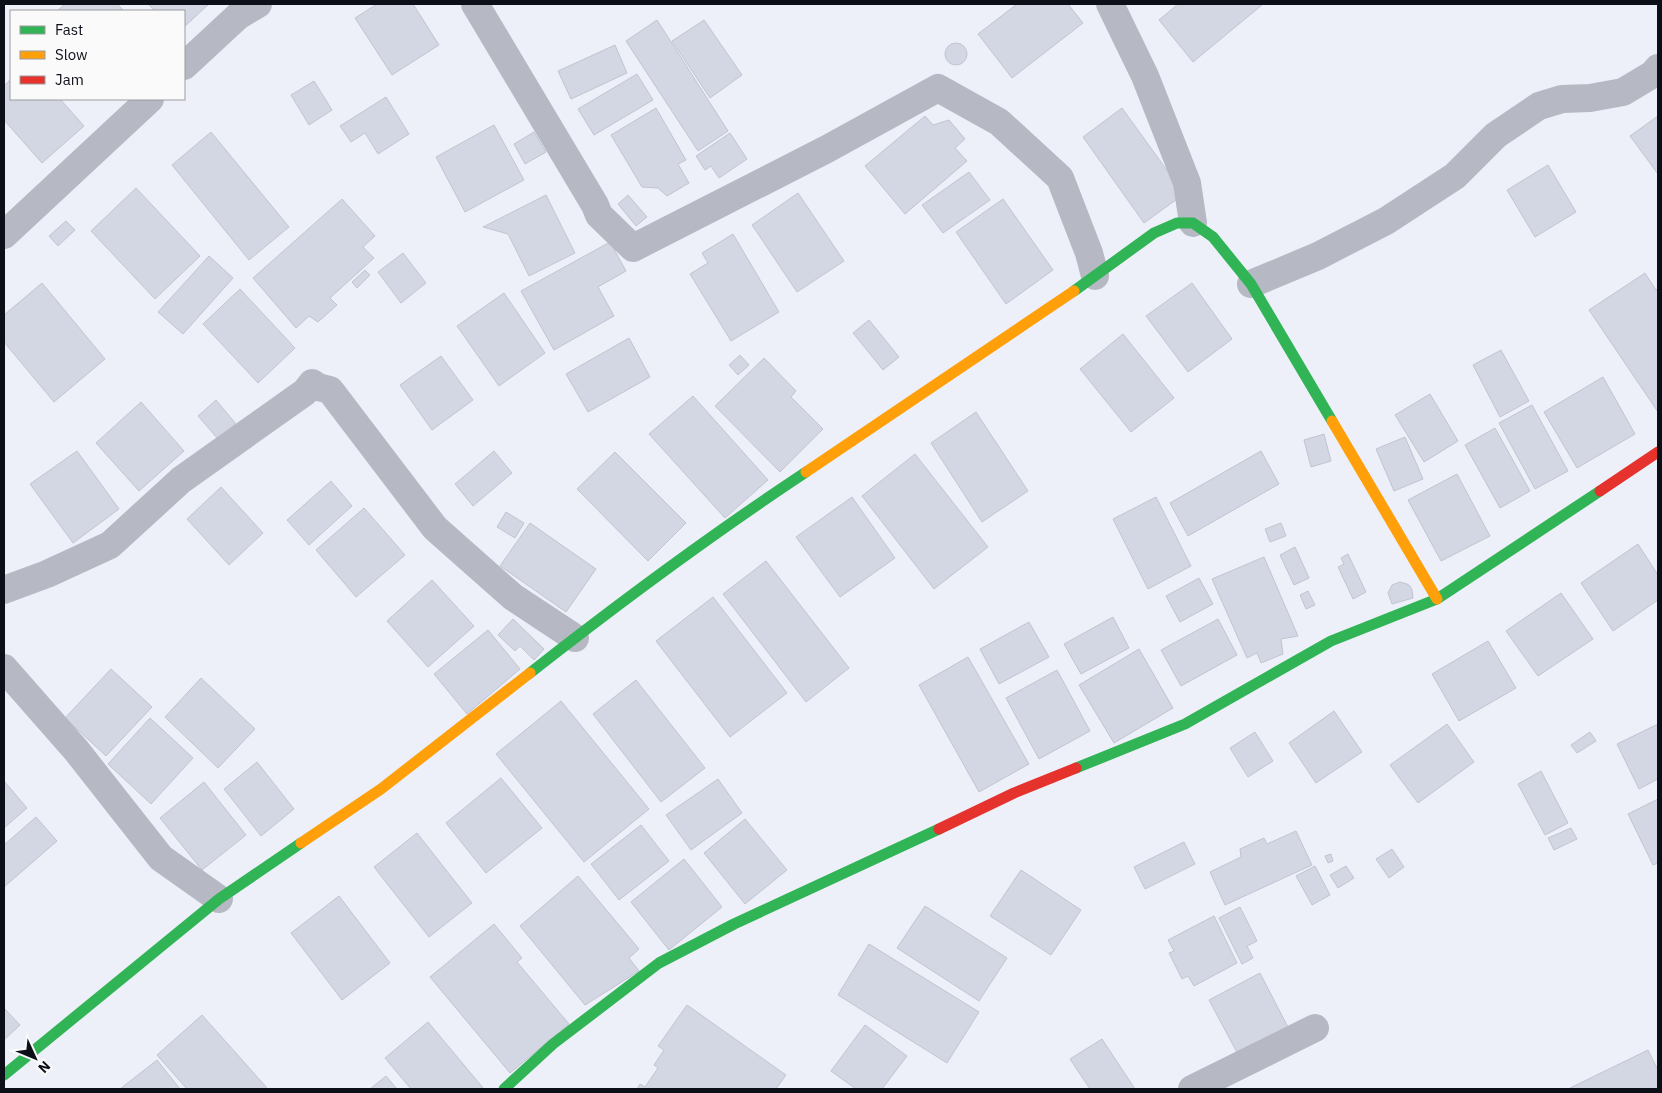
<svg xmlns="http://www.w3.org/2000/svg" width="1662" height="1093" font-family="'IBM Plex Sans',sans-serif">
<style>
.building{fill:#d3d6e3;stroke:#c2c5cf}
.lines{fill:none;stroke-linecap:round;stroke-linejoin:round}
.street{stroke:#b6b9c3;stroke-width:28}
.fast{stroke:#30b455;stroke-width:11}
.slow{stroke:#ff9f0a;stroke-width:11}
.jam{stroke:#e5322d;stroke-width:11}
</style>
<rect width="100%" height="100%" fill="#edf0f9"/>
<!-- building -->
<path class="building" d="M65 4H117L124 11H57Z
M148 4H209L184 27V11H155Z
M377 4H413L439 45 392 75 355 18Z
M1017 4H1068L1083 23 1012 78 978 34Z
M1178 4H1261L1262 5 1193 62 1159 20Z
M657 20 728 131 698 151 626 41Z
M704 20 742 75 710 98 672 41Z
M945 54a11 11 0 1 1 22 0a11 11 0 1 1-22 0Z
M615 45 627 73 571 99 558 71Z
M637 74 653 100 594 135 578 109Z
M11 79V99H60L84 126 42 163 4 120V86Z
M314 81 332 110 309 125 291 95Z
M386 97 409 134 378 154 365 133 351 142 340 126Z
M656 108 686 160 678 164 689 183 667 196 658 188 642 187 611 135Z
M1122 108 1184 194 1144 223 1083 137Z
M925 116 933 125 949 120 965 139 955 148 967 161 905 214 865 166Z
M1658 116V174L1630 136Z
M494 125 524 180 465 212 436 157Z
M211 132 289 227 249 260 172 165Z
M534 132 546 152 525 164 514 144Z
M730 133 747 159 719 178 711 166 705 170 696 156Z
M1548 165 1576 212 1535 237 1507 190Z
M969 172 990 200 943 233 922 205Z
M136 188 200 256 155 299 91 231Z
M798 193 844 261 797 292 752 225Z
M546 195 575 253 529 276 508 234 483 227Z
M628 195 647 217 636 226 618 204Z
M342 199 375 236 363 247 374 258 330 298 337 305 318 322 309 316 296 328 253 278Z
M1003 199 1053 270 1006 304 956 232Z
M66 221 75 230 58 246 49 236Z
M733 234 779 312 731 341 690 274 708 263 702 253Z
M610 242 626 271 598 287 614 316 554 350 521 291Z
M403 253 426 283 401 303 378 272Z
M209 256 233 278 183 334 158 312Z
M365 270 370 275 357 288 352 282Z
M1645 273 1656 290 1658 288V412L1589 310Z
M42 283 105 359 54 402 4 342V315Z
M1192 283 1232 339 1188 372 1146 316Z
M240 289 295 348 258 383 203 324Z
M504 293 545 353 499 386 457 326Z
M869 320 899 357 883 370 853 333Z
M1123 334 1174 398 1131 432 1080 369Z
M629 338 650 377 588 412 566 374Z
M1501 350 1529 401 1500 417 1473 365Z
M740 355 749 365 738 375 729 365Z
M441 356 473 400 432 430 400 385Z
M764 358 796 391 791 397 823 429 780 472 715 406Z
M1603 377 1635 434 1577 468 1544 412Z
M1430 394 1458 441 1424 462 1395 415Z
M693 396 768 480 725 518 649 434Z
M216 400 236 424 218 439 198 416Z
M141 402 184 451 139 491 96 443Z
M1532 405 1568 471 1535 489 1499 423Z
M976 412 1028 491 982 522 931 443Z
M1495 428 1530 491 1500 508 1465 445Z
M1324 434 1331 461 1311 467 1304 440Z
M1405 437 1423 479 1394 491 1376 449Z
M77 451 119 509 73 543 30 484Z
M494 451 512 473 473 506 455 484Z
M1261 451 1279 484 1188 536 1170 503Z
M615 452 686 523 648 561 577 489Z
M915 454 988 547 934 589 862 496Z
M1457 474 1490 536 1441 561 1408 500Z
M331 481 352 506 309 545 287 520Z
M221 487 263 533 229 565 187 519Z
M852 497 895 558 840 597 796 537Z
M1156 497 1191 566 1148 589 1113 519Z
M364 508 405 555 356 597 316 550Z
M506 512 524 523 515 538 497 527Z
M530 523 596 569 566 612 500 566Z
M1281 523 1286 536 1270 542 1265 529Z
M1638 544 1658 575V600L1613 631 1581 583Z
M1295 547 1309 578 1294 585 1280 555Z
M1348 554 1366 592 1353 599 1338 567 1344 564 1341 558Z
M1264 557 1298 636 1281 639 1283 654 1261 663 1257 653 1247 658 1212 579Z
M766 561 849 668 806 702 723 594Z
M1199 578 1213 604 1180 622 1166 596Z
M432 580 474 626 428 667 387 621Z
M1400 582 1407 584 1410 586 1412 590 1413 598 1392 604 1388 593 1392 585Z
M1308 591 1315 605 1306 609 1300 595Z
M1561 593 1593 639 1538 676 1506 631Z
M713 597 787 693 730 737 656 641Z
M1113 617 1129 648 1081 674 1064 644Z
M513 619 544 649 534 660 520 646 515 651 498 635Z
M1218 619 1237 655 1181 686 1161 650Z
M1029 622 1049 657 999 684 980 649Z
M488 630 520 669 467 714 434 674Z
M1488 641 1516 688 1459 721 1432 674Z
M1139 649 1173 708 1114 743 1079 685Z
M968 657 1029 764 979 792 919 685Z
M111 669 152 707 106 756 65 718Z
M1057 670 1090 731 1039 759 1006 698Z
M201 678 255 729 218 768 165 717Z
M636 680 705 768 661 802 593 714Z
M561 701 649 809 584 862 496 754Z
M1334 711 1362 752 1316 783 1289 743Z
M150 718 193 758 151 804 108 764Z
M1447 724 1474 762 1418 803 1390 765Z
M1658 724V779L1639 789 1617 744Z
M1255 732 1273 761 1248 777 1230 748Z
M1590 732 1596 741 1577 753 1571 745Z
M257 762 294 809 261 836 224 789Z
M1541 771 1568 823 1545 835 1518 784Z
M501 778 542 828 486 873 446 823Z
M718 779 742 813 691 850 666 815Z
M4 781 27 808 4 828Z
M204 782 246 835 202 870 160 818Z
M1658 799V863L1653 865 1628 814Z
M36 817 57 841 4 887V845Z
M745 819 787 870 745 904 704 853Z
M641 825 669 861 619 900 591 864Z
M1571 828 1577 839 1554 850 1548 838Z
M1296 831 1312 865 1225 905 1210 872 1241 857 1240 849 1264 838 1267 844Z
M417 833 472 903 429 937 374 867Z
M1184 842 1195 864 1145 889 1134 867Z
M1392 849 1404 867 1389 878 1376 859Z
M1331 854 1333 861 1328 863 1325 856Z
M684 859 722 907 669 950 631 902Z
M1315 866 1330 895 1312 905 1296 876Z
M1346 866 1354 878 1338 888 1330 875Z
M1021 870 1081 910 1051 955 990 916Z
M578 876 639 949 629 958 639 971 585 1005 520 926Z
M339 896 390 963 342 1000 291 933Z
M925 906 1007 958 979 1001 897 948Z
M1240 907 1257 941 1247 946 1253 958 1242 964 1219 918Z
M1214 916 1237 963 1194 986 1188 976 1182 979 1169 953 1174 951 1168 940Z
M494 924 522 958 517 962 569 1024 510 1073 430 977Z
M869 944 979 1012 947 1063 838 995Z
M1260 973 1291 1033 1241 1060 1209 1000Z
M687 1005 786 1075 776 1089H637L640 1084 645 1087 658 1068 654 1065 664 1050 658 1046Z
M4 1008 20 1025 4 1040Z
M202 1015 268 1089H187L157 1055Z
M428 1022 484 1089H411L385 1058Z
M865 1025 907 1056 882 1089H856L831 1071Z
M1102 1039 1135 1089H1090L1070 1059Z
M1648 1050 1658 1070V1089H1568Z
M157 1060 180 1089H120Z
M386 1076 397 1089H370Z"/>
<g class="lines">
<!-- street -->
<path class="street" d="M475 4 595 205 599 215 633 248 827 149 938 88 999 122 1060 178 1089 253 1095 276
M1110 4 1145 76 1187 183 1193 223
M184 66 238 16 258 4
M4 235 150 99
M1251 284 1318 256 1386 221 1455 176 1496 135 1539 106 1562 99 1590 98 1623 92 1653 74 1658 68
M4 590 47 574 110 545 181 480 305 392 312 383 318 387 330 390 435 528 513 597 575 638
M4 668 76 750 161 858 219 899
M1192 1089 1315 1028"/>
<!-- fast -->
<path class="fast" d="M1074 291 1154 233 1177 223H1193L1213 237 1251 284 1332 421
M530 673C619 603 711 535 806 472
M1076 768 1185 724 1331 641 1437 599 1600 491
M4 1075 219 899 301 843
M504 1089 553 1044 659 963 734 924 939 829"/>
<!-- slow -->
<path class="slow" d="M1332 421 1437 599
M806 472 1074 291
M301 843 381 789 530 673"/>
<!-- jam -->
<path class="jam" d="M1600 491 1658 452
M939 829 1014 793 1076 768"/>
</g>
<!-- border -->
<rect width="1662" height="1093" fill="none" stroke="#0c0e18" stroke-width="10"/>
<!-- legend -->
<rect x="10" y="10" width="175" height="90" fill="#fafafa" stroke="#9b9ca0"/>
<rect x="20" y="26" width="25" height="8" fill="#30b455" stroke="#9b9ca0"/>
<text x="55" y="35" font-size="15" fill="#0c0e18">Fast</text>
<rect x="20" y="51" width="25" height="8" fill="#ff9f0a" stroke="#9b9ca0"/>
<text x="55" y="60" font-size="15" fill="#0c0e18">Slow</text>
<rect x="20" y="76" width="25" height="8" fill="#e5322d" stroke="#9b9ca0"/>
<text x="55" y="85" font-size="15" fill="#0c0e18">Jam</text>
<!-- north arrow -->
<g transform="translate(35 1058) rotate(134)" stroke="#fafafa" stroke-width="4" paint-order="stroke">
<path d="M0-4L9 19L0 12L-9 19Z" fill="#0c0e18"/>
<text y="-8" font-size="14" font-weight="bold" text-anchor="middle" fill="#0c0e18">N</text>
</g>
</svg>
